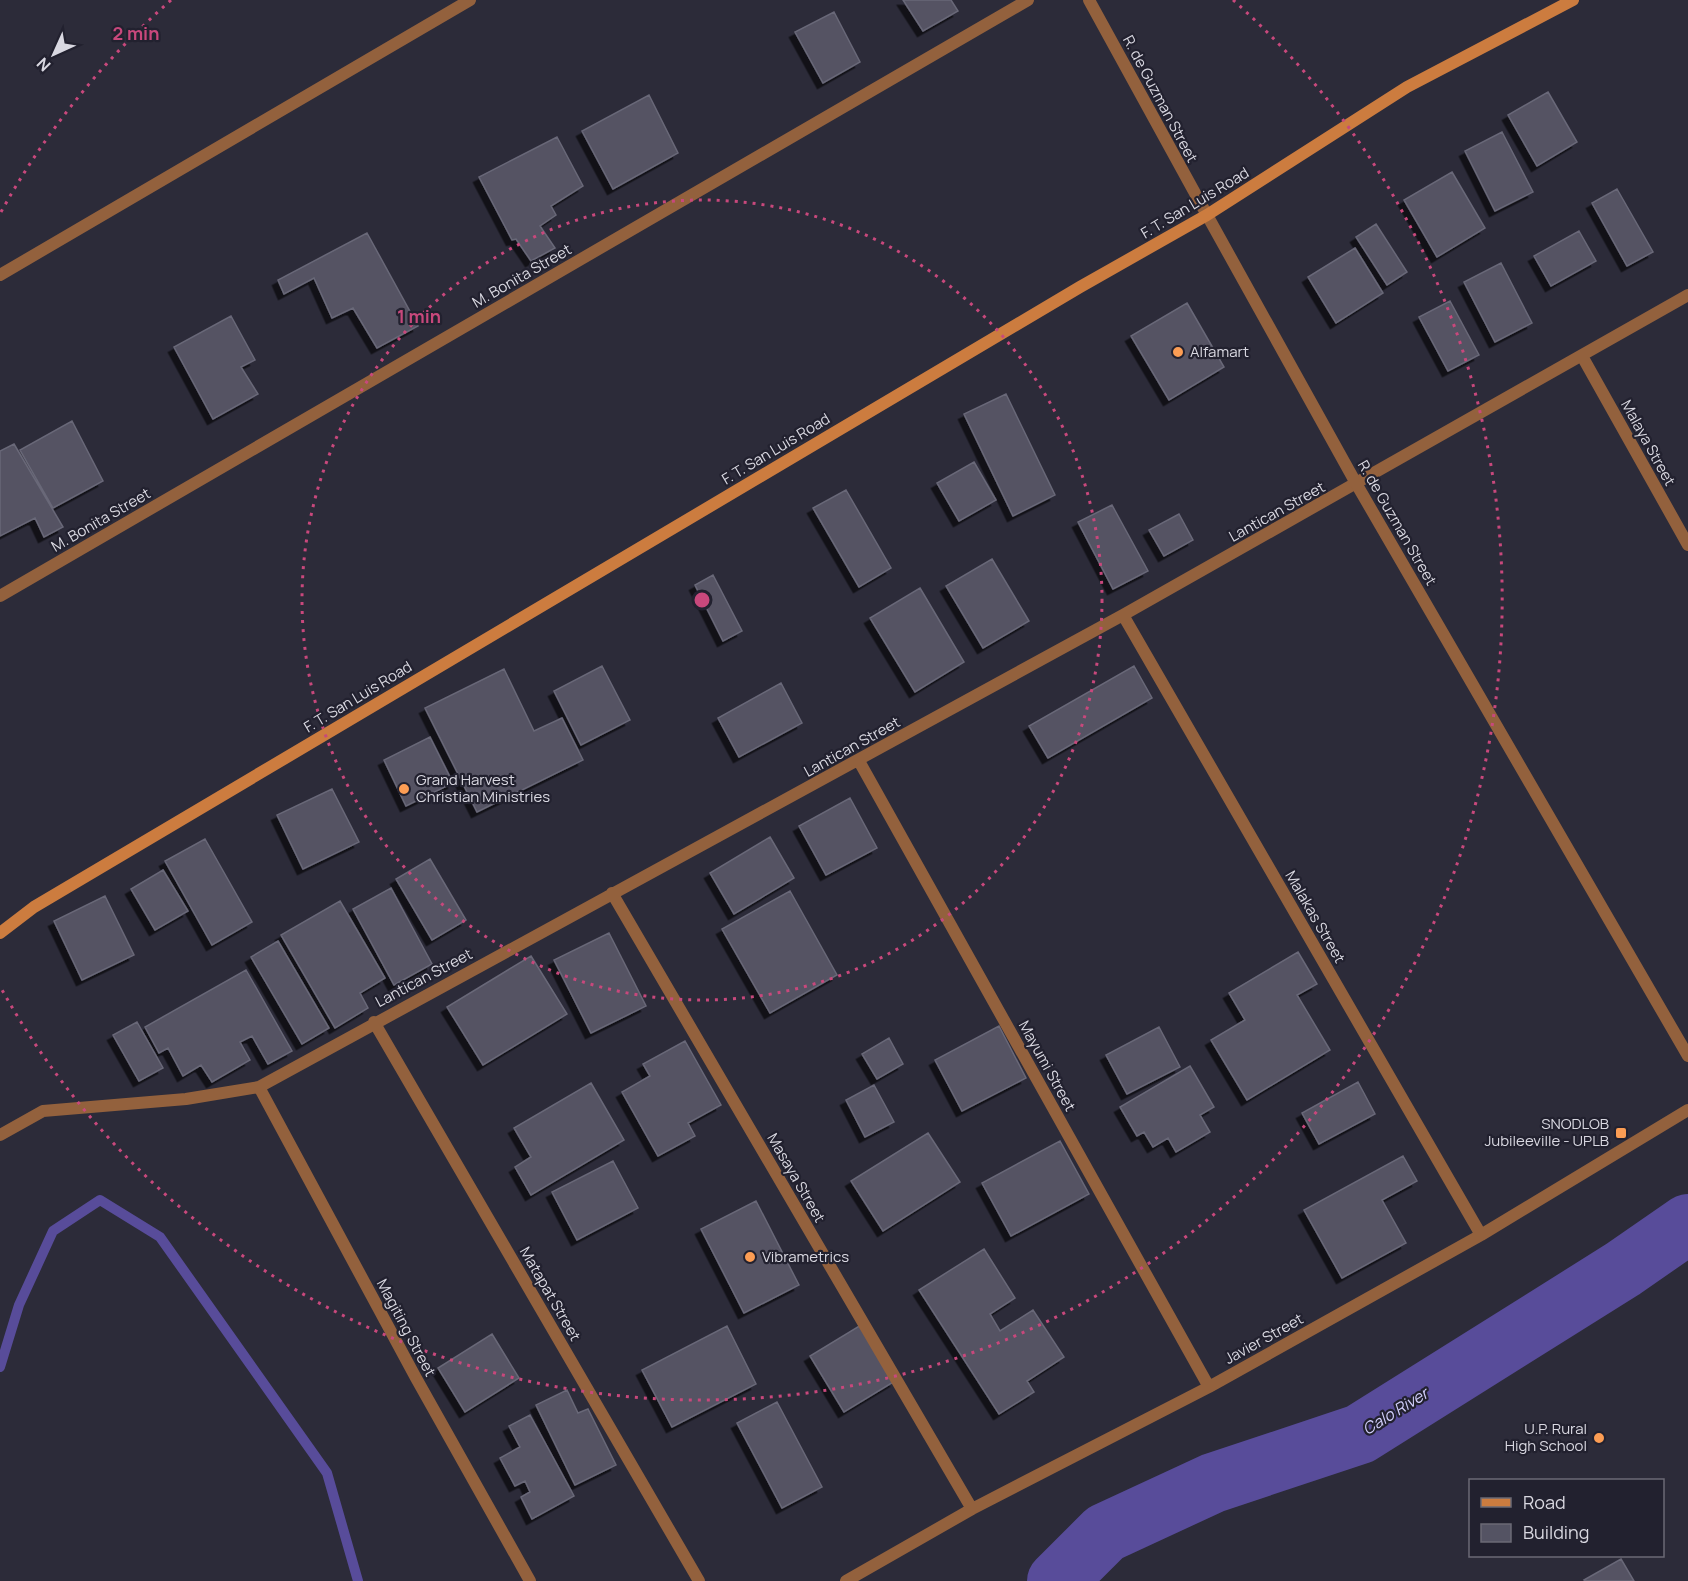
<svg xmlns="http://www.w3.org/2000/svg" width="1688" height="1581" font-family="Manrope,sans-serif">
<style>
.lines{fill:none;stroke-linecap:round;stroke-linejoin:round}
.stream{stroke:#584c9a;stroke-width:10}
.river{stroke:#584c9a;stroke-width:60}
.building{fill:#545363;stroke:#696878;stroke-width:1.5;filter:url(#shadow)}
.minor{stroke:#93613d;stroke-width:12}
.tertiary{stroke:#93613d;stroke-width:12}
.secondary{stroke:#cc7c3f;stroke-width:12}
.ring{fill:none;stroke:#c8487c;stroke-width:3;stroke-dasharray:3 6}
.poi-dot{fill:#fc9d54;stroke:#22212f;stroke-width:2}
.labels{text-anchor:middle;stroke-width:4.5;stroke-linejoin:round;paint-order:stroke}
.street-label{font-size:15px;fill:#d9d8e1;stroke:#22212f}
.poi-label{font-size:15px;fill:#d9d8e1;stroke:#22212f;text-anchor:start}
.water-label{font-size:16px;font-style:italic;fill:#d2cffb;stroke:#22212f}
.centre{fill:#c8487c;stroke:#22212f;stroke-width:3}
.ring-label{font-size:18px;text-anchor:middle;font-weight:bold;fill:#c8487c;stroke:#22212f;stroke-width:4.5;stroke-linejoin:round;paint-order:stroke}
</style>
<defs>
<filter id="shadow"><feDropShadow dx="-5.5" dy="5.5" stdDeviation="0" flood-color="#0009"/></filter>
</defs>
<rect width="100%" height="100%" fill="#2c2b39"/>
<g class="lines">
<!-- stream -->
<path class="stream" d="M0 1367 19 1305 53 1231 100 1200 160 1237 327 1473 358 1581"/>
<!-- river -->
<path class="river" d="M1057 1581 1105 1533 1213 1483 1360 1434 1623 1269 1688 1224"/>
</g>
<!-- building -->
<path class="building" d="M903 0H951L958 11 923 31Z
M834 12 860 62 823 83 795 32Z
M1548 92 1577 142 1537 166 1508 115Z
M649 95 678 153 613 189 582 131Z
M1502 132 1533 192 1495 211 1465 151Z
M557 137 583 186 551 206 556 215 540 226 555 248 531 261 516 239 512 240 479 177Z
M1452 172 1485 228 1437 257 1404 200Z
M1617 189 1653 252 1627 266 1592 203Z
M1376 224 1407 272 1387 285 1356 237Z
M1579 231 1596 261 1551 286 1534 256Z
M367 233 418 326 377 348 353 308 332 318 314 278 284 294 278 280Z
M1355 248 1383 293 1336 323 1308 277Z
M1501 263 1532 323 1495 342 1464 282Z
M1450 301 1479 355 1448 371 1419 317Z
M1187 303 1224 367 1169 400 1131 336Z
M231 316 255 360 241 367 258 394 213 419 174 347Z
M1006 394 1055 495 1013 516 964 414Z
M72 421 103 481 53 508 20 450Z
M14 444 63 527 44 537 35 518 0 536V451Z
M974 462 996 500 959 521 937 483Z
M846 490 891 568 859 587 813 508Z
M1112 505 1148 571 1113 589 1078 522Z
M1179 514 1193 540 1164 556 1149 530Z
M992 559 1029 621 983 648 946 586Z
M713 575 742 631 723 641 695 585Z
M920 588 964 662 915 692 870 618Z
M602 666 630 720 581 745 554 691Z
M1134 666 1152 698 1048 758 1029 726Z
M504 669 534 731 562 718 583 760 477 812 425 708Z
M781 683 802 723 739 757 718 718Z
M430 737 453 783 406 806 384 760Z
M332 789 359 842 303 869 277 815Z
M850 798 877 848 826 875 799 826Z
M770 837 794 878 734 914 710 873Z
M205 839 252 922 212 945 165 861Z
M430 859 466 920 432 940 396 879Z
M163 870 188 911 155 930 131 889Z
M391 888 432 964 394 985 353 909Z
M790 891 837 975 770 1013 722 929Z
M105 896 134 955 82 980 54 921Z
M340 901 385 978 360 993 368 1008 335 1028 281 935Z
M609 933 646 1006 591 1033 554 960Z
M278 941 329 1028 302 1044 251 957Z
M1298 952 1317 984 1297 995 1330 1050 1247 1100 1211 1040 1245 1020 1229 993Z
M531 956 567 1014 483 1065 447 1007Z
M246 970 292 1051 268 1064 252 1036 240 1042 250 1060 212 1082 201 1065 183 1076 168 1048 159 1053 145 1027Z
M137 1022 163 1068 139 1081 113 1035Z
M999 1026 1026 1078 962 1111 935 1060Z
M1159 1027 1180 1067 1127 1094 1106 1055Z
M889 1038 903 1064 877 1079 862 1054Z
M685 1041 721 1105 688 1123 695 1136 658 1156 622 1092 650 1076 643 1064Z
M1190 1066 1214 1107 1200 1115 1210 1132 1176 1152 1168 1138 1153 1147 1144 1132 1137 1136 1120 1107Z
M1358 1082 1375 1114 1319 1144 1302 1113Z
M591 1083 624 1140 531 1195 515 1167 531 1157 514 1128Z
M874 1085 894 1122 865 1137 846 1100Z
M928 1133 960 1182 883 1231 851 1181Z
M1060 1141 1089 1194 1011 1236 982 1183Z
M1403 1156 1417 1181 1382 1200 1406 1243 1342 1278 1304 1210Z
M613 1161 638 1208 577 1240 552 1192Z
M756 1201 799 1285 744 1313 701 1229Z
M984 1249 1015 1298 990 1314 1000 1331 1033 1310 1064 1357 1027 1381 1034 1392 999 1414 919 1290Z
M861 1325 895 1381 844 1412 810 1356Z
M727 1326 756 1384 672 1427 642 1370Z
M492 1334 519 1378 465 1412 438 1368Z
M567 1390 578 1413 588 1409 616 1465 575 1485 536 1405Z
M777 1402 822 1487 782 1508 737 1423Z
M530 1415 574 1496 532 1519 521 1497 530 1492 525 1481 515 1486 500 1458 520 1447 509 1426Z
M1621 1559 1634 1581H1585L1584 1580Z"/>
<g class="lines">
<!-- minor -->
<path class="minor" d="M1089 0 1207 215
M0 275 470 0
M1582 356 1688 545
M0 596 1028 0
M1123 615 1481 1235
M859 761 1209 1387
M612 893 972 1509
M374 1022 699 1581
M259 1087 416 1378 530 1581
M0 1135 43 1111 186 1099 259 1087 1123 615 1688 295
M846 1581 972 1509 1209 1387 1481 1235 1688 1110"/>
<!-- tertiary -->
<path class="tertiary" d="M1207 215 1357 485 1688 1056"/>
<!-- secondary -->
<path class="secondary" d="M0 933 34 907 1080 287 1207 215 1407 87 1573 0"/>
</g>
<!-- distance rings -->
<g class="ring">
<circle cx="702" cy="600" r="400"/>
<path d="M1 212A801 801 0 0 1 171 0M1233 0A801 801 0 1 1 1 988"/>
</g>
<!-- markers -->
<g class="poi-dot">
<circle cx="1178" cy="352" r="6"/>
<circle cx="404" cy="789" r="6"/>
<rect x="1615" y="1127" width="12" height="12" rx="3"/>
<circle cx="750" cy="1257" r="6"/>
<circle cx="1599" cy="1438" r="6"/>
</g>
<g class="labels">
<!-- street labels -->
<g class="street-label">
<text transform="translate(1160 99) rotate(62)" y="5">R. de Guzman Street</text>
<text transform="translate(1195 203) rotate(-31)" y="5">F. T. San Luis Road</text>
<text transform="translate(522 276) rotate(-30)" y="5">M. Bonita Street</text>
<text transform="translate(1648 443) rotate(61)" y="5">Malaya Street</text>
<text transform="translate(776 449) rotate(-31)" y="5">F. T. San Luis Road</text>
<text transform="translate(1277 512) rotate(-29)" y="5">Lantican Street</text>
<text transform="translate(101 520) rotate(-30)" y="5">M. Bonita Street</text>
<text transform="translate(1397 523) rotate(60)" y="5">R. de Guzman Street</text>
<text transform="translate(358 697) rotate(-31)" y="5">F. T. San Luis Road</text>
<text transform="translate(852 747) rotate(-29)" y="5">Lantican Street</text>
<text transform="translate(1315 917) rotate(60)" y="5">Malakas Street</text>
<text transform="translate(424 978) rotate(-28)" y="5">Lantican Street</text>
<text transform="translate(1047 1066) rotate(61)" y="5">Mayumi Street</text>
<text transform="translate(796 1178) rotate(60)" y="5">Masaya Street</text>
<text transform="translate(550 1294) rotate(60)" y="5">Matapat Street</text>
<text transform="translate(406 1328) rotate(62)" y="5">Magiting Street</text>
<text transform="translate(1264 1339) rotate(-29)" y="5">Javier Street</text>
</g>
<!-- poi labels -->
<g class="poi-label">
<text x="1190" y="357">Alfamart</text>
<text x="416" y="785">Grand Harvest<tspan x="416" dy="17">Christian Ministries</tspan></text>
<text x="1609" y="1129" text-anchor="end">SNODLOB<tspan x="1609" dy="17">Jubileeville - UPLB</tspan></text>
<text x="762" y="1262">Vibrametrics</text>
<text x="1587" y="1434" text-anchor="end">U.P. Rural<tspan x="1587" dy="17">High School</tspan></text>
</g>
<!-- water labels -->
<g class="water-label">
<text transform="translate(1395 1411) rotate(-32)" y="6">Calo River</text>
</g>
</g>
<circle cx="702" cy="600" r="9" class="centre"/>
<g class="ring-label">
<text x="136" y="40">2 min</text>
<text x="419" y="323">1 min</text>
</g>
<!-- legend -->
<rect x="1469" y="1479" width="195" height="78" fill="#22212f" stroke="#6b6a76" stroke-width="1.5"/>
<rect x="1481" y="1498" width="30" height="9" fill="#cc7c3f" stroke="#6b6a76" stroke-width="1.5"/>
<text x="1523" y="1509" font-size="18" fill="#d9d8e1">Road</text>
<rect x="1481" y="1524" width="30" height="18" fill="#545363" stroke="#6b6a76" stroke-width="1.5"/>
<text x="1523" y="1539" font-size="18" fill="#d9d8e1">Building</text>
<!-- north arrow -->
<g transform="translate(54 54) rotate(225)" stroke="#22212f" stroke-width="4.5" paint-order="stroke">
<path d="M0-4.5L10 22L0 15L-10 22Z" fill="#d9d8e1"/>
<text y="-9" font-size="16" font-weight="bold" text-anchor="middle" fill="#d9d8e1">N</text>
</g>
</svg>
